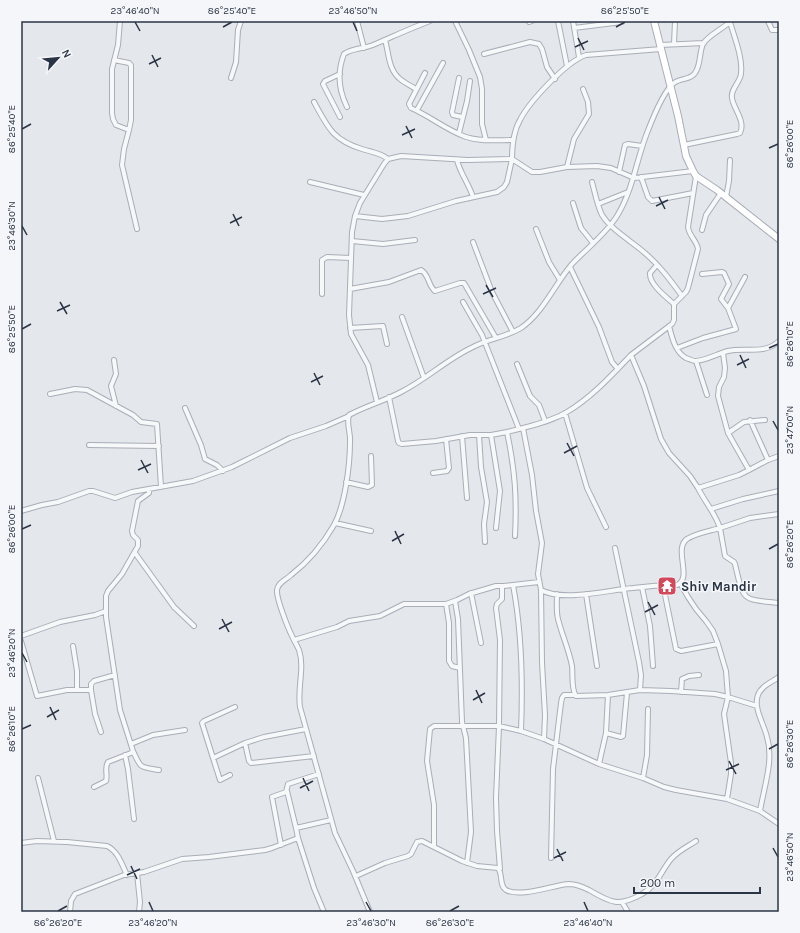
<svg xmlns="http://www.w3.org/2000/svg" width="800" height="933" font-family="Karla,sans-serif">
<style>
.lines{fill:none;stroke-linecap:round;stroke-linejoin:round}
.street-casing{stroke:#a9aeb7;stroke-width:6}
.secondary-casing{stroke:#a9aeb7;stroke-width:8}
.street{stroke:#f7f8fa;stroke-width:4}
.secondary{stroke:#fff;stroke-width:6}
.ticks{fill:none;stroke:#2b3445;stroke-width:1.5}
.labels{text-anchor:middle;stroke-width:3;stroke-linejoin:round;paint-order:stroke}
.poi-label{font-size:13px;font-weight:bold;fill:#2b3445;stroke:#f4f6f9;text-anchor:start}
.neatline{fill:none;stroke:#2b3445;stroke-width:1.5}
.ticks-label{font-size:10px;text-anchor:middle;fill:#2b3445}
</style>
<rect width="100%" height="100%" fill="#e4e7ec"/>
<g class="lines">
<!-- street casing -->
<g class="street-casing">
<path id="street" d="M120 21 118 45 112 69V113L113 119 116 125 129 130 124 149 122 165 137 229
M357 21 364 48
M455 21 469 50 480 77 482 89V124L486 140
M558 21 567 66
M573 21 579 57
M768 21 772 30H779
M529 22 532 21
M574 28 622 22
M385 40C389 53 388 69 400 79 405 83 411 86 416 89
M674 44 675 21
M660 45 704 43
M484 54 530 42 539 44 542 49 547 67 555 79
M114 60 129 63 131 65V120L129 130
M425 73 410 102 409 104 411 108C430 116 446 130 466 137 481 142 498 140 513 140
M231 78 236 62 238 30 241 21
M459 78 452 112 453 115 462 117
M314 102C328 128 333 140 362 149 371 152 381 153 388 159
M347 107C339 91 337 72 344 54 352 48 363 49 373 45 392 37 411 28 430 21
M417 110 443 63
M340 117 323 84 325 81 340 74
M459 133 467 101 470 81
M684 145 737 134 740 133C746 121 733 108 732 98 730 89 741 82 741 73 743 58 734 36 730 22
M457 160C460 173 469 184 473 197
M567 167 574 139 589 114 588 102 583 89
M619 172 625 145 628 144 642 146
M641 177 648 197 652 201 693 193
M310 182 364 195
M592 182C595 193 597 205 602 215 612 231 632 241 646 254 660 266 671 281 682 296
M726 197 729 181 730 160
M573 203 581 228 593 243
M598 204 628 192
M355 216 382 219 408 216 456 201 497 192 504 187 507 182 512 159 532 172H540L567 167 597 166 611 168 634 178 693 171
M536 229 549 262 560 280
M702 230 706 215 721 193
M352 241 383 244 415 240
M473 242 492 292 513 332
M657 265 650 273C649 284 666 297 674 304
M570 267 599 327 612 362 618 369
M702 274 722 272 724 273 729 284 721 299 728 308
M350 289 389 282 421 270C429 274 428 286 435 291L460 283H464L496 338
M322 294V260L327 257 351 258
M463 302 482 335 519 429
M402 317 424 378
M669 326C672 337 675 352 686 358 689 359 693 361 695 361 705 361 719 353 728 351 745 347 765 355 779 341
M350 328 383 326 387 344
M677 348 703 338 736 329 728 308 745 277
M631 355 672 324 674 320V304L686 292 688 288 698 249C697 241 689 236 688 227L696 176
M114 360 116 374 111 386 116 406
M696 361 707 395
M517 364 530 396 539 405 545 421
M50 394 75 389 87 390 133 415 141 422 157 424 161 487
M389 397 398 441 399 443 402 444 436 441 470 435H491L507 432 523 428
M377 402 368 365 351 334 349 315 352 232 355 216 360 203 384 164 388 159 401 156 468 160 512 159C512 145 513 132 520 120 529 102 567 61 586 55L661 49
M185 408 201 445 205 459 217 465 223 471
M565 413 587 488 606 527
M750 420 768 460
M507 432C515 470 517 498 515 536
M728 433 744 422 765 420
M479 435 481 467 487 502 484 524 485 542
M491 435 500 491 496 528
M462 436 467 498
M89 445 159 446
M749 470 768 460 779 456
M433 473 447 471 449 468 446 439
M346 482 368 487 372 485 371 456
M698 488C705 502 715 513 720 528L750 518 779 514
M711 509 743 499 779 491
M21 511 42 505 58 502 89 491H93L115 498 132 492 193 481 232 467 290 438 326 426 349 416
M335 523 371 531
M615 548 639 662 641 675 640 690
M135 553 174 607 194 626
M680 583 688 597 696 609 706 621 713 631 718 644 726 671 728 697 724 714 731 763V774L727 799
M513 585C522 633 523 683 521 731
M663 585 676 649 681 651 718 644
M642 587 650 626 653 666
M541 590C563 602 608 590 633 588 648 586 662 585 677 585 693 578 673 549 687 539 696 533 710 531 720 528L725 556 734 562 735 564C744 602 741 599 779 603
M471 593 481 643
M557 594C557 603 556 611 558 619 562 635 569 650 572 666 573 675 571 689 576 696L608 695 640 690 671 691 715 694 728 697 757 706
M586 594 597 666
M455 601 458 619 462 722 466 738 471 832 467 863
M446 604 449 623V661L452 666 460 668
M21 636 60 622 95 615 106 611
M294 640 337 627 349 621 380 616 404 604H446L457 600 469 594 496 586H504L539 582
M21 641 37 696 67 690H91V684L94 681 115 675
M73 646 77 671V689
M91 690 95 714 101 732
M681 692 682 679 689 676 699 675
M235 707 204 721 202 723 213 758 245 743 264 737 306 729
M606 733 621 737 623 736 627 693
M544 739 545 715 542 663 541 590 538 574 542 543 536 511 532 475 523 428C538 424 554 420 567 412 591 398 612 375 631 355L644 386 661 439 669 453 690 476 698 488 739 475 749 470 728 433 718 396 719 387 724 377 725 368 723 353
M245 743 249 761 251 763 314 756
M131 744 153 735 185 730
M133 751C141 769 140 767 159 770
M125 755 128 769 134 819
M213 758 220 780 230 775
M599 764 606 733 608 695
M38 778 54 841
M643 778 647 755 648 709
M94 787 106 781C108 774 104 768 108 762L131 753 133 751 120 710 106 617V596L108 591 122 574 138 546V540L133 535 132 531 138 501 149 493V489
M287 791 296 828
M760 811C764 787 774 760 767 737 764 724 753 708 758 695 761 686 772 682 779 677
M298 838 314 888 324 912
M21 843 37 841 67 842 107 846C118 851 122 865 127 875
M281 845 272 797 286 792 288 784 319 774
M434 847V805L427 761 430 729 434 726H499L521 731 544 739 599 764 643 778 664 787 676 790 727 799 760 811 779 824
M551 858 553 769 561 703 562 698 564 695H574
M500 869 497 831 496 798 499 726 500 640 496 608 497 604 502 599V586
M137 873 140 902 139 912
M356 876 385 863 408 856 411 854 417 842 422 841 462 861 477 866 498 868C503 874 499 886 506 890 521 898 553 885 569 884 577 884 583 887 589 890 611 903 619 907 642 894 657 886 661 871 671 859 678 851 687 847 696 841
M622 902 628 912
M70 912 71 901 75 894 124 875 144 872 182 859 209 857 265 850 272 848 298 838 296 828 331 820
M370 912 353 871 335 833 300 707C297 688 305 668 299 650 297 645 294 641 292 636 288 628 276 598 277 590 278 582 286 580 291 575 308 562 323 544 334 525 345 505 350 465 350 442 351 434 346 423 349 415 366 406 384 401 401 392 427 379 447 359 473 347 488 339 506 337 521 328 543 313 555 284 572 264 587 248 605 235 617 216 633 190 636 161 647 133 652 120 663 91 674 83 680 78 691 80 695 73 701 65 699 53 703 44 707 36 724 28 731 21"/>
</g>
<!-- secondary casing -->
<g class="secondary-casing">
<path id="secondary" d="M654 21 678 116 686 156 693 171 696 176 717 190 779 239"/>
</g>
<!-- street -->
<use href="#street" class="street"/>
<!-- secondary -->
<use href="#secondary" class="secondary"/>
</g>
<!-- ticks -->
<path class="ticks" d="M135 22 140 31M353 22 357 31M223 27 232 22M616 27 625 22M578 38 584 50M575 47 588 41M152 55 158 67M149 64 161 58M406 126 412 138M22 129 31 124M402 135 415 129M769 148 778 144M659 197 665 209M656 206 668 200M233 214 239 226M230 223 242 217M22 226 27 235M486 285 493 297M483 294 496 288M60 302 67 314M57 311 70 305M22 329 31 324M769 348 778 344M740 355 746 368M737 365 749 359M314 373 320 385M311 382 323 376M773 421 778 430M567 443 574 456M564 453 577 446M141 460 148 473M138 470 151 464M22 529 31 525M395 531 401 544M392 541 404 534M769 549 778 544M648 602 655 615M645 612 658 605M222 619 229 632M219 629 232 622M22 653 27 662M476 690 482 703M473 700 485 693M50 707 56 720M47 717 59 710M22 729 31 725M769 749 778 744M729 761 736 774M726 770 739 764M303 778 309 791M300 788 313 781M773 848 778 857M557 849 563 861M554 858 566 852M131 866 137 879M127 875 140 869M149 902 153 911M366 902 371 911M584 902 588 911M58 911 67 906M450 911 459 906"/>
<!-- icons -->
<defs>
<g id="temple-square" transform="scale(1)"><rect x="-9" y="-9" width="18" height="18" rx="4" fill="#d1495b" stroke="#f4f6f9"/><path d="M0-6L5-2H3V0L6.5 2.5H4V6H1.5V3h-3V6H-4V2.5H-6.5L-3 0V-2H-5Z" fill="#fff"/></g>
</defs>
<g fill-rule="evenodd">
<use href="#temple-square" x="667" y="586"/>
</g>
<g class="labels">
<!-- poi labels -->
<g class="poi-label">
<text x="681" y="591">Shiv Mandir</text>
</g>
</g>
<!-- border -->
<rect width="800" height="933" fill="none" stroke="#f4f6f9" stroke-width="44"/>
<!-- north arrow -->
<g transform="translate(58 58) rotate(63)" stroke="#f4f6f9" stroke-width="3" paint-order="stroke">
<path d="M0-3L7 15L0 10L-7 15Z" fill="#2b3445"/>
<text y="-6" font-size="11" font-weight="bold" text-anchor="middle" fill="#2b3445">N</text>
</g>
<!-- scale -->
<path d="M634 887v6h126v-6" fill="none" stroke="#2b3445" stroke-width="2"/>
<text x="640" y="887" font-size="12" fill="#2b3445" stroke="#f4f6f9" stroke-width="3" paint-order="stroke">200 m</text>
<rect x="22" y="22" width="756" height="889" class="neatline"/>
<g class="ticks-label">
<text x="135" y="14">23°46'40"N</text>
<text x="232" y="14">86°25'40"E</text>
<text x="353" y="14">23°46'50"N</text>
<text x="625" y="14">86°25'50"E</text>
<text transform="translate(11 129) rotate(-90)" y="4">86°25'40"E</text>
<text transform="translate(789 144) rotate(-90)" y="4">86°26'00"E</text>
<text transform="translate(11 226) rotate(-90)" y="4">23°46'30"N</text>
<text transform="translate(11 329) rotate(-90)" y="4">86°25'50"E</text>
<text transform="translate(789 344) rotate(-90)" y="4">86°26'10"E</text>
<text transform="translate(789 430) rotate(-90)" y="4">23°47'00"N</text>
<text transform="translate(11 529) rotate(-90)" y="4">86°26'00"E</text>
<text transform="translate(789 544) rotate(-90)" y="4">86°26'20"E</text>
<text transform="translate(11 653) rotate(-90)" y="4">23°46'20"N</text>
<text transform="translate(11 729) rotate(-90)" y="4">86°26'10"E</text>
<text transform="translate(789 744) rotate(-90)" y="4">86°26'30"E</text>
<text transform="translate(789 857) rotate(-90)" y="4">23°46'50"N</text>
<text x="58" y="926">86°26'20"E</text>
<text x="153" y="926">23°46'20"N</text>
<text x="371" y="926">23°46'30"N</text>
<text x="450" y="926">86°26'30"E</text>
<text x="588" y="926">23°46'40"N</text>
</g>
</svg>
